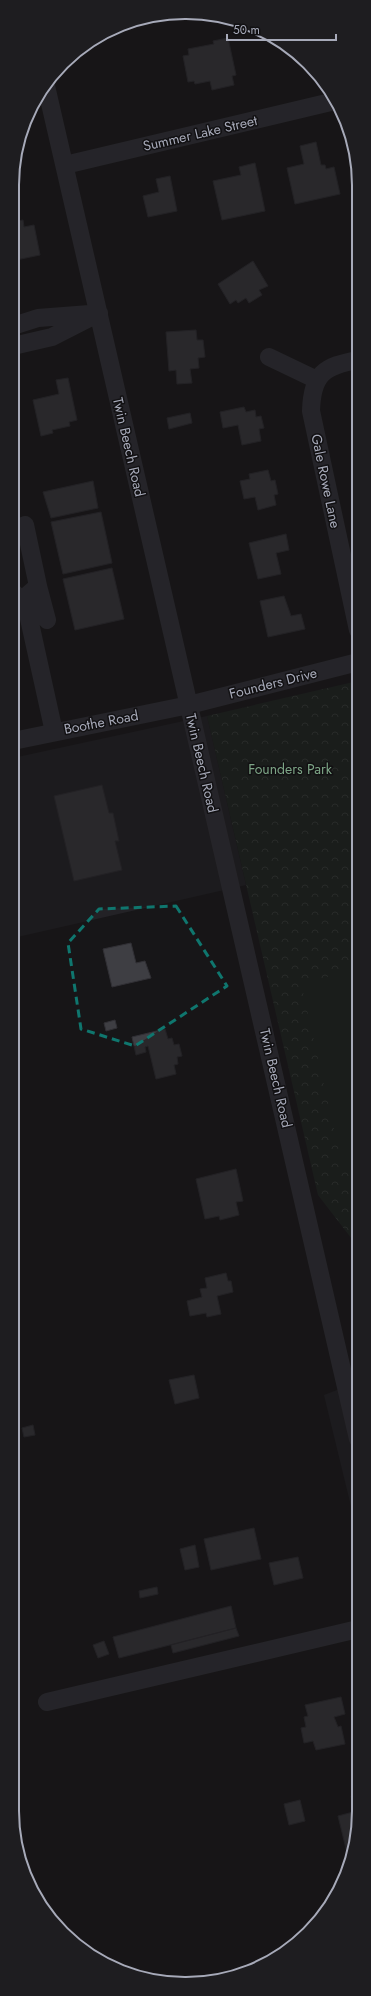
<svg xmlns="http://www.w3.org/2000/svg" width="371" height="1996" font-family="Jost,sans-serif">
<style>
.built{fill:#232226}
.forest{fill:url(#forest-crowns)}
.pitch{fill:#1e2720}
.building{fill:#3e3e43;stroke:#313035}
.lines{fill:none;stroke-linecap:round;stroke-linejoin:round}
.minor{stroke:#37373e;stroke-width:18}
.marked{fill:none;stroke:#0f766e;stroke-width:3;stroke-dasharray:8 5;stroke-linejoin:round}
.labels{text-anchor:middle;stroke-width:3;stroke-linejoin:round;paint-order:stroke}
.street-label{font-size:14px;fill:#a7aab9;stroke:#121113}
.park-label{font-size:14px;fill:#7da586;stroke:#121113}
.rim{fill:none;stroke:#a7aab9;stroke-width:2}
</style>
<defs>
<pattern id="forest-crowns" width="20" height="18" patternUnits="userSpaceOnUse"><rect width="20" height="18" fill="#1e2720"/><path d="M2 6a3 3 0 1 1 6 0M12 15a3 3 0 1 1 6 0" fill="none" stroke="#3c443e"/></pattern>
</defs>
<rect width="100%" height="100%" fill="#171618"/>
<!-- built -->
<path class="built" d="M207 716 246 885 13 938V758Z
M358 1382V1535L324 1395Z"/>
<!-- forest -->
<path class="forest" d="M358 681V1254L355 1243 318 1195 207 716Z"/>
<!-- pitch -->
<path class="pitch" d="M358 970V1156L341 1160 301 983Z"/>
<!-- building -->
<path class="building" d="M228 38 236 75 232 76 234 85 212 90 210 81 195 84 194 81 188 82 183 56 189 55 188 49 214 44 213 41Z
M316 142 321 165H325L326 169 334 167 340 194 295 204 287 168 304 164 300 146Z
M255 163 265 211 222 220 213 181 241 175 239 167Z
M170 176 177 211 148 217 143 196 159 192 156 179Z
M23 220 24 227 34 225 40 255 16 260 19 276 13 278V222Z
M253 261 268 286 259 290 262 295 249 303 246 298 238 303 236 300 230 304 218 284Z
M196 330 197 340H203L205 357 198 358 199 368 190 369 192 383 177 384 176 370 169 371 166 332Z
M68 378 77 420 69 422 70 426 52 430 53 433 41 436 33 400 59 394 56 380Z
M244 407 246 412 255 410 256 417 261 416 264 428 259 429 261 441 242 445 238 425 223 428 220 412Z
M358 412V432L354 413Z
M190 413 192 423 169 429 167 418Z
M268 470 271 481 275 480 278 494 274 495 276 505 258 510 255 497 244 499 240 481 250 479 249 474Z
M93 481 98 508 51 518 43 492Z
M101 512 112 563 63 574 51 522Z
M286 534 289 550 276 553 281 574 258 579 249 543Z
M112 568 124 619 75 630 63 579Z
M284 596 291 616 301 614 305 629 268 637 260 601Z
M13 656 18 677 13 678Z
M102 785 109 813H113L119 841H115L122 870 74 881 54 796Z
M131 943 136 963 145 961 151 978 112 987 103 949Z
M115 1020 117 1028 106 1031 104 1023Z
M165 1029 168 1039 172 1038 174 1045 179 1044 182 1056 177 1057 178 1064 174 1065 176 1074 156 1079 148 1046 145 1047 146 1052 136 1055 132 1037Z
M236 1169 243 1201 236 1202 239 1215 220 1220 219 1216 205 1219 196 1179Z
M226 1273 228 1281H231L233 1292 217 1296 221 1314 207 1317 206 1313 190 1316 187 1301 202 1297 200 1289 207 1288 205 1278Z
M194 1375 199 1398 175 1404 169 1380Z
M33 1425 35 1435 24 1437 22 1428Z
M254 1528 261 1559 211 1570 204 1539Z
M195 1545 199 1567 185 1570 180 1549Z
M298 1557 303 1578 274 1585 269 1563Z
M157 1587 158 1594 140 1598 139 1591Z
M231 1606 236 1628 119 1658 113 1637Z
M236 1628 239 1636 173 1653 171 1645Z
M104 1641 109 1654 98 1658 93 1645Z
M341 1697 345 1714 334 1717 338 1727 341 1726 345 1744 316 1750 313 1741 304 1743 301 1728 306 1727 304 1717 308 1716 305 1705Z
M358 1795V1807L354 1808 351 1796Z
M300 1800 305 1821 289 1825 284 1804Z
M357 1811 358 1833 349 1861 338 1816Z"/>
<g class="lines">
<!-- minor -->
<path class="minor" d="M46 86 358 1439
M65 165 335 101
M13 326 38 318 90 314
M13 346 52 337 99 313
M269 357 317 380
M38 586 47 620
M13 592 26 605 54 732
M22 600 38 586 25 525
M358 630 311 411C312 374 324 366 358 360
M13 741 189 705 358 662
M47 1702 358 1629"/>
</g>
<!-- marked area -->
<path d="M0 0H371V1996H0ZM176 906 227 986 135 1046 81 1029 68 943 99 909Z" fill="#171618" fill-opacity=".55" fill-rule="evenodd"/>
<path class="marked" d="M176 906 227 986 135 1046 81 1029 68 943 99 909Z"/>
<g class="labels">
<!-- street labels -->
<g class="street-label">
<text transform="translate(200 133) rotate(-13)" y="5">Summer Lake Street</text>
<text transform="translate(129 447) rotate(77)" y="5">Twin Beech Road</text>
<text transform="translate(326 481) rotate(78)" y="5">Gale Rowe Lane</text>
<text transform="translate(273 683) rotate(-14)" y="5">Founders Drive</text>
<text transform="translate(101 722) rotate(-11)" y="5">Boothe Road</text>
<text transform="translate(202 763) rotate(77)" y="5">Twin Beech Road</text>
<text transform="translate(276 1078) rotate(77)" y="5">Twin Beech Road</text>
</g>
<!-- park labels -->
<g class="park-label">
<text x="290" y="774">Founders Park</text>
</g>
</g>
<!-- crop -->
<path d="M0 0H371V1996H0ZM185 19H186A166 166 0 0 1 352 185V1811A166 166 0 0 1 186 1977H185A166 166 0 0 1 19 1811V185A166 166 0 0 1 185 19Z" fill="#1e1d20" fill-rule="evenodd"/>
<path class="rim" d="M185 19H186A166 166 0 0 1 352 185V1811A166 166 0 0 1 186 1977H185A166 166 0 0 1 19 1811V185A166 166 0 0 1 185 19Z"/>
<!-- scale -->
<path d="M227 34v6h109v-6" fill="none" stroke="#a7aab9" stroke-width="2"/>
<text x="233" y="34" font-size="12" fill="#a7aab9" stroke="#121113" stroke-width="3" paint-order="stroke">50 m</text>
</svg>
